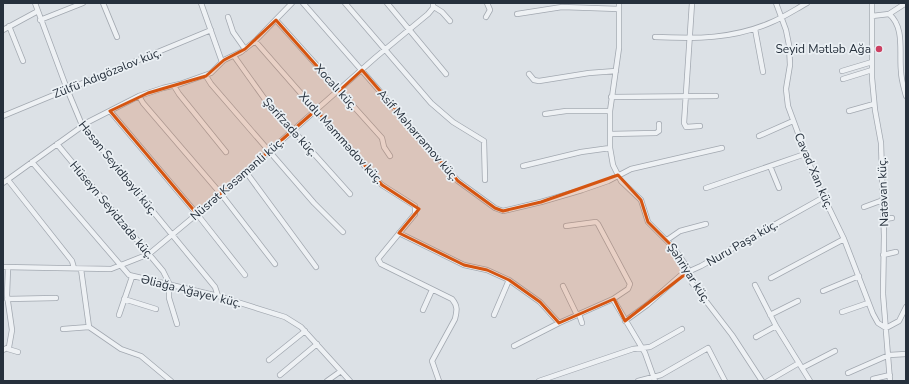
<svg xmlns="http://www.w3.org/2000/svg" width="909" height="384" font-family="'Nunito Sans',sans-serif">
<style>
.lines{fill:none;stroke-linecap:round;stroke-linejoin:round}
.minor-casing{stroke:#a2a8b0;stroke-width:6}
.minor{stroke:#eef1f4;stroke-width:4.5}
.marked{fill:#d55511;fill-opacity:0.2;stroke:#d55511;stroke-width:3;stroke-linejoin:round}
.poi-dot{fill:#cc4062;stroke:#ebf0f4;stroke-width:1.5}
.labels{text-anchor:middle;stroke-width:3.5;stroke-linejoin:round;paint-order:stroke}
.poi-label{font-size:12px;fill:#26303c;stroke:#ebf0f4;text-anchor:end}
.street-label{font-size:12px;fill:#26303c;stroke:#ebf0f4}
</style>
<rect width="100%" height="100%" fill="#dce1e6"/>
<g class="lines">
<!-- minor casing -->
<g class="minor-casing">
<path id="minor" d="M35 3 67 89 82 125 215 287 218 296
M103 3 117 37
M201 3 222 62
M303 3 458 181 495 208 503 211 541 202 582 190 608 181 631 169 722 148
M345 3 431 103 453 122 484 141 485 180
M387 3 446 74
M619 3V48L610 111V148L613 165 621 181 641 200 648 222 673 247 687 267 692 283 732 335 762 381
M692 3 684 123 686 127 700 126
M776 3 786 30 789 45 790 65 786 89 788 106 815 179 844 239 873 314 878 323 886 328 899 321 906 307
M872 3V78L875 110 881 143 884 236 883 294 890 381
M434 7 442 12 450 21
M517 14 562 7 619 9
M889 14 906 3
M872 16 889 14C905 27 899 53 901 71 901 79 904 88 906 96
M228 17 233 32 245 49
M486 17 490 10 487 3
M40 20 83 3
M276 20 382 138 384 147 390 156
M9 26 23 61
M755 29 763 72
M3 30 38 11
M655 37C696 39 734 39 772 22 784 17 796 9 807 3
M255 41 376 179 382 185 415 206V214L378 259 381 264 452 299C458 306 457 311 455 319L432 361 439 381
M234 56 264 98 350 194
M842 71 872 62
M529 74 534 80 539 81 589 73 616 71
M206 76 211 84 314 203 343 232
M843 79 872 70
M174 86 179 94 226 152
M139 96 143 103 221 194 275 264
M611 97 716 96
M110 111 197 214 245 275
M849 111 874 104
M545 114 566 111H610
M3 116 211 30
M610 134 656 133 659 131V124
M759 136 793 121
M57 144 163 271 169 283V298L177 324
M32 162 129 275 218 296 285 317 301 327 350 381
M523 166 581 152 610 148
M770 166 779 188
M246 172 316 267
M8 180 72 261 74 268
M3 183 88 122 139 96 163 88 180 84 211 73 224 60 241 52 255 41 292 3
M706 188 805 154
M864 207 883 200
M883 219 892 218
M566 226 596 222 598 224 630 284 628 289 613 299
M399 233 464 265 487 270 509 280 540 302 559 323 613 299 645 353 655 381
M667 240 680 231 706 224
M883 255 896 252
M3 267 111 269 149 254 221 194 376 57 428 14 433 8V3
M81 269 89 327 121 349 141 356 171 381
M771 278 844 239
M755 285 776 326 810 381
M563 286 577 315
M823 291 859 276
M7 299 56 298
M124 299 156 309
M423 310 432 290
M842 312 868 303
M579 314 582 323
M119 315 132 277
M494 315 509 280
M770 315 798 301
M625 321 647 305 681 275 701 266 824 197
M63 329 89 327
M756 337 776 326
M514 346 559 323
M8 349 18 352
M3 350 9 347 12 330 7 295 8 268
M269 360 305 331
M802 368 835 351
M848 373 889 355 906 354
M280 375 317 344
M873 379 890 375
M327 381 341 371
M539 381 633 349 650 347 682 329
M638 381 661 375 708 348 725 381
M768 381 799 363"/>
</g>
<!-- minor -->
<use href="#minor" class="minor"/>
</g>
<!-- marked area -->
<path class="marked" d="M276 20 339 91 362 70 458 181 495 208 503 211 541 202 618 175 641 200 648 222 673 247 688 272 625 321 614 299 559 323 540 302 509 280 487 270 464 265 399 233 419 209 382 185 316 110 197 214 110 111 148 93 206 76 224 60 245 49Z"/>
<!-- markers -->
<circle class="poi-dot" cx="879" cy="49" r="4"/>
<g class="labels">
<!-- poi labels -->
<g class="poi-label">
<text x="871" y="53">Seyid Mətləb Ağa</text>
</g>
<!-- street labels -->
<g class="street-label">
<text transform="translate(107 73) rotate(-22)" y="4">Zülfü Adıgözəlov küç.</text>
<text transform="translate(336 87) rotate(48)" y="4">Xocalı küç.</text>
<text transform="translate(290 127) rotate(48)" y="4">Şərifzadə küç.</text>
<text transform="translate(418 135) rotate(49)" y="4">Asif Məhərrəmov küç.</text>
<text transform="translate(341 138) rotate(48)" y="4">Xudu Məmmədov küç.</text>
<text transform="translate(118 168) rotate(51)" y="4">Həsən Seyidbəyli küç.</text>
<text transform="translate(814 171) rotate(67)" y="4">Cavad Xan küç.</text>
<text transform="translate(237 179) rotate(-41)" y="4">Nüsrət Kəsəmənli küç.</text>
<text transform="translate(883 192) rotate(-92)" y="4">Natəvan küç.</text>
<text transform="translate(112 210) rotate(50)" y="4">Hüseyn Seyidzadə küç.</text>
<text transform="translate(742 243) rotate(-30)" y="4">Nuru Paşa küç.</text>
<text transform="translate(689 273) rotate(57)" y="4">Şəhriyar küç.</text>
<text transform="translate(191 291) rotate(14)" y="4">Əliağa Ağayev küç.</text>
</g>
</g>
<!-- border -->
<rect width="909" height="384" fill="none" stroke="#26303c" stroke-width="8"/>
</svg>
